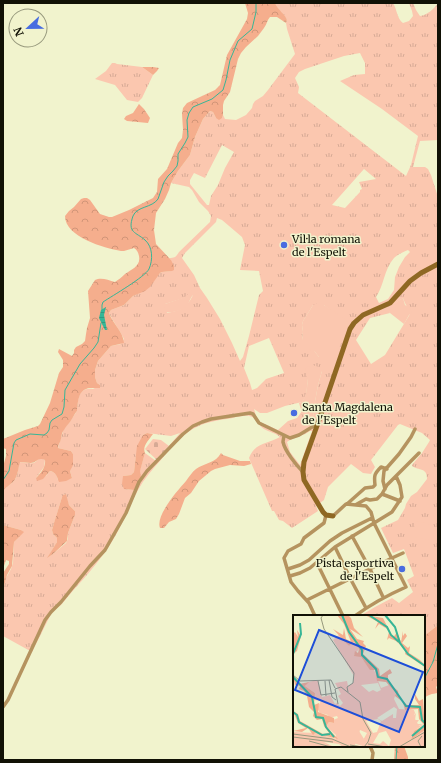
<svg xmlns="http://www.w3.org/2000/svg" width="441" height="763" font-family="Merriweather,serif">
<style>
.grass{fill:url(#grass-tufts);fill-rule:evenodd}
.forest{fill:url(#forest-crowns)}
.cemetery{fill:url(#cemetery-stones)}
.garden{fill:#fbc7af}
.water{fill:url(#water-rules)}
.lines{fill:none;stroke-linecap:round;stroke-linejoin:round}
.stream{stroke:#37b696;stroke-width:1}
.street{stroke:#b5935f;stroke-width:3.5}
.secondary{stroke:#8f6823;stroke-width:5}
.poi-dot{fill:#486de0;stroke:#f1f3cd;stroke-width:1.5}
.labels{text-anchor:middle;stroke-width:3;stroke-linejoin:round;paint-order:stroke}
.poi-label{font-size:11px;fill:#111105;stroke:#f1f3cd;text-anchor:start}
.inset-river{fill:none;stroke:#37b696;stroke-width:2}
.inset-road{fill:none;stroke:#97997d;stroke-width:1}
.view{fill:#1d4ed8;fill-opacity:0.15;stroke:#1d4ed8;stroke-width:2}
.inset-edge{fill:none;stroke:#111105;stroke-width:2}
</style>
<defs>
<pattern id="grass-tufts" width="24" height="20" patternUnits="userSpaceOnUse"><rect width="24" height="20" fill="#fbc7af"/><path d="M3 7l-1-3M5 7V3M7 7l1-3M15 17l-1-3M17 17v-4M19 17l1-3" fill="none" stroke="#d6aa95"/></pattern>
<pattern id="forest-crowns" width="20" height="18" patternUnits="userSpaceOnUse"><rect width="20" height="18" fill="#f5ae8d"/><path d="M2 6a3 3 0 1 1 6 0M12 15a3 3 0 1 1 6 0" fill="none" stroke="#d19578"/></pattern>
<pattern id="cemetery-stones" width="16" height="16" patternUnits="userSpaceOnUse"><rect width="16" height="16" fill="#fbc7af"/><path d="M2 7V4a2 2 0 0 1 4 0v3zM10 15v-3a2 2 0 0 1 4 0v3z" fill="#d6aa95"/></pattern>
<pattern id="water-rules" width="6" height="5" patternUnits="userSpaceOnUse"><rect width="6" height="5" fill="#37b696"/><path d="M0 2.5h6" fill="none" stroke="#309b80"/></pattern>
</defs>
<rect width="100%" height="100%" fill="#f1f3cd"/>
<!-- grass -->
<path class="grass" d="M275 3H393C397 9 397 19 403 23L409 21 413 16 412 11 409 3H413L416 10 420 16C427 15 434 9 438 3V140L420 141 413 167H425L428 169 431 175 438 197V625L424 636V616H360L375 607 392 598 399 603 413 592 407 580 414 576 404 549 393 553 381 528 398 520 405 508 406 504 411 496 417 492 427 479C427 467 419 471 412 466V465L422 453 429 442 430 440 422 433 400 424 398 425 371 460 375 467 371 474 363 473 351 464 328 487 324 500 316 506 318 511 292 528 283 521 279 520 274 511H272L249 458C255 442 268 444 280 437 276 433 269 432 264 429 259 426 258 422 254 418 247 413 235 418 227 419 192 423 182 435 160 461 152 470 144 479 138 490 128 509 120 531 107 549 94 569 76 586 61 605L52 612 32 652 3 636V590L6 578 11 569 13 563 14 542 23 532 21 530 3 525V491C6 487 10 485 13 482 18 477 18 469 19 462 23 462 30 464 33 463 39 461 37 456 45 460L44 467 36 478 46 476 50 471C55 472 57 475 58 480L72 478 70 471 73 454 71 451 58 448 64 428 69 423 77 411C78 400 78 387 93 389L100 385 97 383 95 377V370L98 361 111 346 121 344 124 339C120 330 113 322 109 313L111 310 124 305 133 296 139 293 160 273 162 272 171 271V260L169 258C175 258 176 257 179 252L210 222 211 216 208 211 199 202 192 190 189 187 171 183 178 171 190 155 195 137 203 119 210 111 213 112 216 118H222L223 115 225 119 236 120 246 115 252 108 253 104 255 101 263 96 268 90 295 54 287 29 286 23 287 20C284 14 278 10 275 3ZM360 53 365 63V74L354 75 340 81 382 109 418 136 411 165 406 176 298 93 299 87 295 78 299 72 305 69 344 56ZM222 145 234 152 225 168 218 185 211 196 209 205H207L190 184V180L194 173 205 178ZM364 169 376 179 359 182 362 189 360 190V192L345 208 332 205ZM217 218 222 220 242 237 245 245 240 270 259 271 263 291 259 295 249 336 243 357 240 361 232 343 220 319 207 298 200 288 194 275 182 258 185 253 216 222ZM408 250 410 252 405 257 399 267 395 277 394 290 388 299 379 303 376 297C384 286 384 269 394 258 397 255 403 252 408 250ZM193 295C186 309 181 310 167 313L165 304ZM403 298C405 304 408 308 410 314L385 355 371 364 356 340 370 318 390 313 388 308ZM313 305H324L330 310 319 357 315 352 302 340 303 332 302 325 303 321ZM269 338 284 373 266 379 257 388 252 390 250 383 244 368 249 346ZM322 371 318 385 313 413 316 422 306 428V421L302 411 297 418 288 421 278 430 260 422 257 419 254 409 260 413H267L285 406 302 402C308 395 307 386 307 377ZM310 431H312L300 465 290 452 287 442C294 437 303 436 310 431ZM147 433 171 436 180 433 156 461 145 453 134 490 125 489 123 476 131 475 134 472 136 456 143 435ZM65 494 69 505 75 511V515L68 533V539L66 543 53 554 48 557 57 542V538L53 534 52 530 62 497Z
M112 63H115L117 64 142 67 153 75 142 98 138 102 127 100 115 85 95 79 106 71Z"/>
<!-- forest -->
<path class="forest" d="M245 3H275C278 10 285 14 287 20L286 23 277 17H270C267 20 267 24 264 28L258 36 246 47 241 53 238 59 230 92 224 101 223 105V115L222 118 219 120 216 118 213 112 210 111 203 119 195 137 190 155 178 171 171 183 169 190 165 199 156 213 154 230 156 244 171 260 174 266V270L172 271 162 272 160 273 150 287 145 291 133 296 124 305 111 310 109 313C113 324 123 331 124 343L111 346 98 361 95 370V377L97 383 100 385V388C97 388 94 388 90 388 78 389 78 402 77 411 74 414 73 418 70 422 68 425 65 427 64 430 61 433 62 438 60 442 59 444 58 446 58 448L71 451 73 454V465L70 471 72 478 66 481 59 482C57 477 56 472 50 471L43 479 37 481 36 478C41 473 46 467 45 460 37 457 38 462 31 463 27 463 23 462 20 462 18 468 18 477 13 482 10 485 6 487 3 491V467L6 456V449L3 448V439L25 430 38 426 40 424 50 403 59 373 63 367V360L58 352 59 349 72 356 74 353V350L76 347 82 344 85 341 86 334 87 328 90 318 88 291 95 280C101 277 108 280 115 282 118 280 122 277 125 274 132 269 141 266 139 256 138 252 137 250 134 248L124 251H121C104 248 65 237 65 216L69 211 74 207 81 199 84 198H87L90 200 100 214 109 217H112L129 210 153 198 157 192 158 179 167 169 178 143 182 138 183 130 182 114 183 108 187 103 215 90 220 85 227 55 247 19 248 13Z
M142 67H153L159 68 157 71 153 75Z
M139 104 144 109 150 118 148 123 127 121 124 119 126 116 133 113Z
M147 433 153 434C149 440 142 446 145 453L140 471 141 477 134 490 124 489 122 484 123 476 131 475 134 472 137 446 143 435Z
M221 453 223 455 240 461H250L251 464 244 466 230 465 215 469 211 471 199 481 191 493 185 498 179 514 176 519 169 522 164 528H160C155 516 178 490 186 481 189 477 192 472 196 469 204 463 216 463 221 453Z
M66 494 69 505 75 511V515L68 533 67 541 53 554 47 558 57 542V538L53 534 52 530 54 523 62 497 63 495Z
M3 525 21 530 24 532 14 542 12 566 7 575 3 590V573L9 564V561L6 560 3 569Z
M438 625V685L436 687 438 693C433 694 426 694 424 700V636Z
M395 746H404L408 757V760H394Z"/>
<!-- cemetery -->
<path class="cemetery" d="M153 439 161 440 169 446 157 460 145 449Z"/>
<!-- garden -->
<path class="garden" d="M197 289 199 293C197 294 194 294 193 295 190 298 189 304 186 307 182 311 170 313 164 312V308L165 304 185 297 191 291Z
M403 298 405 305 410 308 412 313 409 315 404 324 390 313 387 308Z
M317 303H320L324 305 349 322 334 362 319 357 315 352 308 349 305 347 302 343V340L303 332 302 325 303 321 313 305Z
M313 365 321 368 322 371 318 385 313 413 314 416H317L316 422 306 429V421L305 419 303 418V416L299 403 302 402C309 392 308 379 305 368Z
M416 521 425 523 433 526V534L430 540 414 537V528Z"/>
<!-- water -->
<path class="water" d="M106 307 104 315 107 330H105L99 318 101 310Z"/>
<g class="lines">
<!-- stream -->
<path class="stream" d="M102 310V305L103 302C112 296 145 277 149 269 153 260 153 247 145 240 136 232 127 233 133 216 137 206 152 208 158 199L164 182 168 176 173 171 177 166 178 161V154L185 143 188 137 187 120 189 113 193 107 212 99 223 90 226 80 230 60 238 41 252 29 256 12V3
M3 480 9 471 14 443 16 440 30 434 44 435 47 433 49 430 50 423 52 420 62 414 64 407 65 390 80 364 94 348 98 342 101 323
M424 679 433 662 438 644
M396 760 397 746"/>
<!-- street -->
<path class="street" d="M284 435C284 436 283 441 283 442 285 451 296 465 303 472
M385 489 383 481 384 471 399 454 411 437 415 429
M382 494 400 501
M347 504 365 488 373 487 375 485C374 476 374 474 381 467L387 469
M357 504 366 499 370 500 377 499 382 494 387 485 419 453
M333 516 346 504 366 506 371 512 374 523 406 587C388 595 371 604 355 616
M352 536 370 569 383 597
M335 547 350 578 366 608
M317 563 343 616
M288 569 300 565 309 560 330 541 342 533 372 518
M290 576 300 573 310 568 335 547 392 512 402 497 400 485 396 476
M307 600 392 558 403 553
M315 616 309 603 298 591 291 582 284 558 288 551 301 544 304 538 324 523 326 515
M3 707 8 700 45 620 51 612 61 602 90 566 105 550 126 513 139 482 147 471 183 434 193 426 202 422 211 419 250 413 253 414 259 423 290 438 299 435 317 424
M370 746 373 753 372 760"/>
<!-- secondary -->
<path class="secondary" d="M333 516 326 515 323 512 304 480 303 472 304 462 318 423 350 329 354 323 363 315 390 303 410 281 421 273 438 264"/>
</g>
<!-- markers -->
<g class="poi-dot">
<circle cx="284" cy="245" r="4"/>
<circle cx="294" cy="413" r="4"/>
<circle cx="402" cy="569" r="4"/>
</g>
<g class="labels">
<!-- poi labels -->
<g class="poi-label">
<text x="292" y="243">Vil·la romana<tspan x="292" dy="13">de l'Espelt</tspan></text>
<text x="302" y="411">Santa Magdalena<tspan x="302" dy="13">de l'Espelt</tspan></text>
<text x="394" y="567" text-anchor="end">Pista esportiva<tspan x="394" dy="13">de l'Espelt</tspan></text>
</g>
</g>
<!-- overview -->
<g transform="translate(293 615)">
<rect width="132" height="132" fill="#f1f3cd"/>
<path d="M47 19 56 31 61 27 66 34 61 40H66L78 55H81L88 73 96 70 103 78 101 84 106 94 121 95 122 98 117 109 122 104 126 111 131 109 121 116 118 126 132 115V132H50L46 129 31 127 41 132 0 131V117L22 118 43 124V120L33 111 36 107 41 108 40 105 45 103 44 101 36 103 35 100 28 98 24 102 27 98 24 93 28 86 21 85 22 78 12 71 15 67 25 65 29 82 37 80 42 89 44 88 47 91 50 88 45 81 48 79 42 68 54 66 55 71 60 68 61 61 40 25ZM85 68 88 75 84 77 80 75 76 77 68 70ZM101 92 104 94 103 103H100V99L89 106 84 103ZM85 104 88 106 84 117 80 118 73 106ZM67 115 74 118 69 127V131L62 130ZM93 116 98 125 96 131 90 126 87 129 80 128 86 118Z" fill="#fbc7af" fill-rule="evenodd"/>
<path d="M44 0H55L58 3 61 13 70 22 57 14 64 24 71 26 70 28 73 31 70 39 86 54 87 61 97 54 99 58 95 60V67L105 76 106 82 114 90H126L122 84V79L126 86 130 84 132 115 118 125 121 116 131 110 126 104 125 94 112 95 110 87 102 81 103 78 93 67 84 66 82 55H77L68 42 61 41 62 36 65 38 66 34 61 27 56 31 40 14 50 20 51 13 53 24 58 27 51 9ZM72 0 90 3 96 15 86 9 82 14 85 7ZM4 15 8 21 4 36 0 39V19L2 17 5 22ZM110 16V21L112 18 114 21 109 28 115 33 117 31 116 38 127 45 132 50V52L112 39 113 35 103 26 96 23 94 25 96 17 100 23 104 17 108 27ZM0 60 6 69 16 67 12 71 22 78 21 90 26 88 25 97 41 103V108L36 107 33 111 45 124 22 118 20 120 15 113 9 117 0 116 13 113 5 108 0 96 5 99 7 106 30 119 36 118 31 111 29 104 24 105 20 101 21 97 16 92 14 81 11 76 6 74 7 71 2 70Z" fill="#f5ae8d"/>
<path d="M123 98 122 105H126L123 109H130L115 115 114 110H117L116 106ZM66 116 71 124 70 131 60 128Z" fill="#fbc7af"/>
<path class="inset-river" d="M49 0 56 17 69 35V40L83 54 85 62 94 64 113 91 127 92 129 105 132 108M76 0 94 12 98 20 106 27M92 0 102 12 107 28 115 39 132 51M0 39 8 19 7 8M0 62 19 82 23 102 30 103 33 112 41 122M0 97 4 100 6 107 29 120 37 119M119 121 132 110"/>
<path class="inset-road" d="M30 0 28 3 31 14 61 58 60 68 54 72 55 77M0 60 7 66 38 65 42 73M36 65 39 82 43 85M25 66 28 80 42 78M32 66 33 81M45 89 42 74 48 72 67 87 70 104 78 118 75 127 71 132M0 119 39 124 58 132M0 122 40 127M16 126 38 132M75 129 93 132M57 130 69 132M106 132 132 117M128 132 125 126 129 121"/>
<path class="view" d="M26 15 130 57 106 117 2 75Z"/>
<rect width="132" height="132" class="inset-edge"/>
</g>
<!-- border -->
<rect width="441" height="763" fill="none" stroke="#111105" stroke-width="8"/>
<!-- north arrow -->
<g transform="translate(28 28) rotate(248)"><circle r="19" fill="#f1f3cd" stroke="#97997d"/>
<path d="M0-3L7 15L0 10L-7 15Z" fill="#486de0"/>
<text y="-6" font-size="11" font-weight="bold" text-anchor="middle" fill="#111105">N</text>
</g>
</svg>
